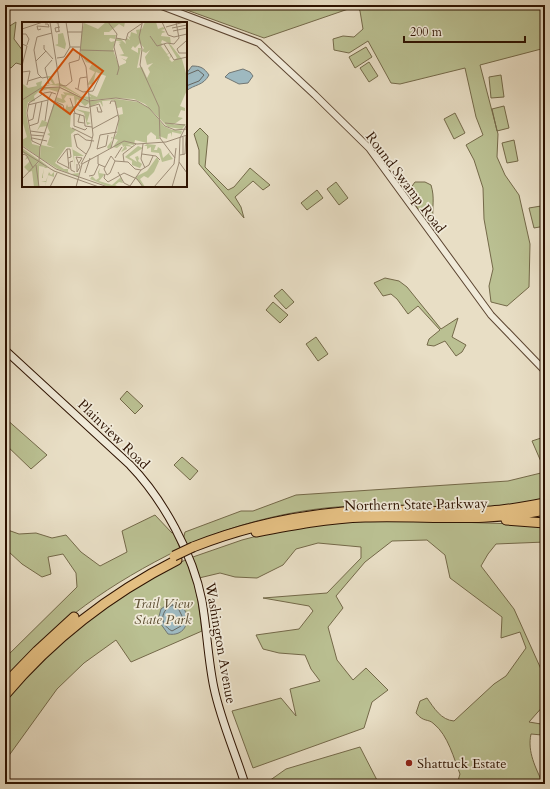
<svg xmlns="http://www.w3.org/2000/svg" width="550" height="789" font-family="Cardo,serif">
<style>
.green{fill:#bac092;stroke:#746949}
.water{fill:#9eb9c0;stroke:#717673}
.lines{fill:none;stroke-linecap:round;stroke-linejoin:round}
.shore{stroke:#666660;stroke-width:1}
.tertiary-casing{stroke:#5c4531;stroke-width:8}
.secondary-casing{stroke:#2d1200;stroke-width:9}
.motorway-casing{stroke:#2d1200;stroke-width:11}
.tertiary{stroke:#f0ead9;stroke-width:6}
.secondary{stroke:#f0ead9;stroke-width:7}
.motorway{stroke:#e4bf82;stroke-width:9}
.motorway-bridge-casing{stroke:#2d1200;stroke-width:11;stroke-linecap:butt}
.motorway-bridge{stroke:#e4bf82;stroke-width:9}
.poi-dot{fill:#8f2418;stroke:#f0ead9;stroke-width:1.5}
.labels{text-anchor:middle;stroke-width:3.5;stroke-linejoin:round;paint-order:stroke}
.street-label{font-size:14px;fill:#2d1200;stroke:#f0ead9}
.park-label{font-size:14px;font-style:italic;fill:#5e4f33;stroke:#f0ead9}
.poi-label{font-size:14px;fill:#2d1200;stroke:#f0ead9;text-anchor:start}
.inset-road{fill:none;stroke:#9d8c76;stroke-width:1}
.view{fill:#d5520b;fill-opacity:0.15;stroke:#d5520b;stroke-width:2}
.inset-edge{fill:none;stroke:#2d1200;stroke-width:2}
</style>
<rect width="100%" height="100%" fill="#e8dec5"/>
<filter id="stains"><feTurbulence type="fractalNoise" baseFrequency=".005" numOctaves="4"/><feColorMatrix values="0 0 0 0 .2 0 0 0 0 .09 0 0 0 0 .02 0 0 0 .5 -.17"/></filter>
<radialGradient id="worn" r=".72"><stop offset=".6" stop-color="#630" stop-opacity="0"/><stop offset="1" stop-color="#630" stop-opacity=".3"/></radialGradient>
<!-- green -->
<path class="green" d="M173 5H545V48L480 65 498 134 497 157 505 175 519 195 530 244 529 287 507 306 491 302 489 286 493 269 484 219 483 188 474 160 466 145 483 135 476 117 465 68 400 84 391 83 368 41 349 53 334 50 333 39 343 36 354 37 363 29 360 11 357 6 264 38Z
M16 22 14 39 23 51V65L16 63 11 68 5 66V29Z
M366 47 372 57 355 68 349 57Z
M369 62 378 76 369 82 360 68Z
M501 75 504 97 491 98 489 77Z
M504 106 509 128 497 131 492 109Z
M455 113 465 133 454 139 444 119Z
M200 128 208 136 205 167 228 190 234 187 250 168 270 185 263 190 253 181 235 197 241 207 244 218 199 164V150L194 134Z
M514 140 518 161 507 163 502 143Z
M336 182 348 198 339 205 327 189Z
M415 182H425L431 185C435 198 432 206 433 220L428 224 407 193Z
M317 190 323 198 307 210 301 203Z
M541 206 545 226 534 228 529 208Z
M385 278 399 281 407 287 441 329 458 318 452 337 466 345 462 352 456 356 445 341 434 346 427 345 429 339 440 330 418 306 408 314 397 299 391 294 383 296 374 283Z
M282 289 294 302 286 309 274 296Z
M273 302 288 315 280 323 266 310Z
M316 337 328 354 318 361 306 344Z
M127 391 143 406 135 414 120 399Z
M5 418 47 455 31 469 5 444Z
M544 437 545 463 542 464 532 441Z
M182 457 198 471 190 480 174 465Z
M545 472V498C483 514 420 506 357 506 301 507 237 523 186 546L183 540 185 532 241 511H253L296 495 508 481Z
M155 515 172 533 174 532 180 549C111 583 56 621 5 679V658L77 587 76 573 63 554 48 557 51 574 42 577 22 564 9 552 5 554V529L19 534 36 533 52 538 66 535 81 552 100 566 127 552 122 531Z
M368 519 545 525V542L496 544 488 554 481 566 514 609 545 678V704L529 722 541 724 545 729 542 735 531 734C527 752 536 768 543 784H457L460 774C454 759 448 735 434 724 428 718 424 723 416 713L420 701 427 698C434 708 441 720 454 721L494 684 506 676 526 648 520 632 501 638 502 617 450 578 445 555 427 540 392 541 365 562 336 596 343 608 328 627 337 660 353 680 366 668 388 690 372 702 364 728 253 768 232 711 281 698 296 716 290 689 320 681 311 669 305 655 279 653 263 649 256 635 299 629 313 611 309 606 263 598 327 593 361 558V547L318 543 296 549 283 565 257 578 235 577 220 573 199 578 190 558 242 540 280 530Z
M185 560C195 566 200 618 202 631L131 662 116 640 84 663 57 689 5 761V699L59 642 116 599Z
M360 747 379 784H255L269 781 286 769Z"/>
<!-- water -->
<path class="water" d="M192 66C201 66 204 68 209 75 203 86 195 84 186 91V74Z
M243 69 250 72 253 76 248 83 239 84 225 77 229 73Z
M172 601C193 605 192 638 168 634L158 620 161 609Z"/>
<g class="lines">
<!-- shore -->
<path class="shore" d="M186 75 198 70 204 75 199 81 186 86
M173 605 178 608 184 620 181 626 172 631C159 624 160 610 173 605Z"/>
<!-- tertiary casing -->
<g class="tertiary-casing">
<path id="tertiary" d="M159 5 259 43 315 95 369 148 491 315 545 371"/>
</g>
<!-- secondary casing -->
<g class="secondary-casing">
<path id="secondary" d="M5 350 130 465C163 499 193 554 202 601 207 630 208 660 214 688 221 721 235 752 245 784"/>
</g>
<!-- motorway casing -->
<g class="motorway-casing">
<path id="motorway" d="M506 520 545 523
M256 532C292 525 328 518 365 517 427 515 483 523 545 510
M193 547C251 524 314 512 376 510 414 509 453 514 491 511 509 510 527 506 545 503
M5 684 37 651 74 617
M5 695C53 638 110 594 177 560"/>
</g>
<!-- tertiary -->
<use href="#tertiary" class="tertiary"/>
<!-- secondary -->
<use href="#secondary" class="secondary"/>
<!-- motorway -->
<use href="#motorway" class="motorway"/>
<!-- motorway-bridge casing -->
<g class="motorway-bridge-casing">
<path id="motorway-bridge" d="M174 556 193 547"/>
</g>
<!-- motorway-bridge -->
<use href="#motorway-bridge" class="motorway-bridge"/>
</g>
<!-- markers -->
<circle class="poi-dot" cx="409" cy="763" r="4"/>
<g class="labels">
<!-- street labels -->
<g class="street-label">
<text transform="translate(406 182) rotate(53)" y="5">Round Swamp Road</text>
<text transform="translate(114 434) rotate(44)" y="5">Plainview Road</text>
<text transform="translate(416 504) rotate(-1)" y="5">Northern State Parkway</text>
<text transform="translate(221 643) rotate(80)" y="5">Washington Avenue</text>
</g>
<!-- park labels -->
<g class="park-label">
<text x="163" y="608">Trail View<tspan x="163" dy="16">State Park</tspan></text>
</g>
<!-- poi labels -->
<g class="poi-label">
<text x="417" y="768">Shattuck Estate</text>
</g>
</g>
<!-- overview -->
<g transform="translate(22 22)">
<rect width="165" height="165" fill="#e8dec5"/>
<path d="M84 0H103L102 5 97 2 87 10H82V13H94L93 17 88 16 87 18 89 20 93 19 91 28 97 44 104 41V39L99 36 104 38 106 35 97 33 102 32 97 22 99 21 96 20 100 19H94V16H98L104 22 103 18 105 16 108 18 106 14 108 15 109 10 115 12 114 8 120 7 123 0H134L136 7 141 5 143 7 139 8 144 10 140 11 139 14 148 15 149 22 140 18 139 21 141 22 139 24 145 32 148 30 145 33 148 36 149 32 150 34 147 37 150 40 155 36 146 21 149 23 160 37 165 55V68L158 84 163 86V89L159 88 156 95 161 96 151 103 164 102 160 107 146 105 123 82 112 77 94 76 66 78 38 64 29 63 20 65H38L67 79 94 77 116 80 127 86 142 104 150 108H161L153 109H160L159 112 150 110V115L149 111 146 112 145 117 137 114 138 117H134V114L129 110 125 114V121L113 118 112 123 105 122 112 125 104 124 105 127 99 130 103 124 101 125 100 122 95 126 91 125 96 118 90 116 89 126 86 127 85 125 90 118 89 115 92 116 95 111 97 93 101 92 100 85 95 86 92 78 80 79 81 85 78 80 68 85 67 81 63 84 55 77 53 87 68 90 65 100 69 101 65 103 62 91 53 87 49 89 48 105 54 108 49 112 50 127 62 134H52L53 146 50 125H44L33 141 42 147H46V150L49 152 57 151 56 155 49 152 36 147 18 136 19 123 33 126 25 123 28 114 25 112 28 111 25 104 18 105 15 109 20 98 25 100V103L32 80 40 82 39 87 43 88 45 82 46 85 53 84 52 74 45 73 42 77 44 80 41 81 33 79 34 75 40 77 39 72 43 73 41 70 48 71 38 66 36 70 26 67 16 70 12 74 13 79 6 80 4 91 10 122 18 124V136L0 123V118L5 115 0 98V67L1 62 6 66 15 64 14 61 20 59 19 64 31 62 25 54H29L33 62 38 61 59 74 69 75 66 71 75 75 84 54 74 50 71 62 65 63 73 50 67 47 70 42 64 40 59 32V14L62 1 76 7ZM118 21 122 26 120 29 124 31 128 28 123 35 125 43 131 41 126 46 128 50 125 56 120 45 115 46 119 26H116V31L109 27 111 24 113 26ZM41 11 44 22 43 27 33 23 36 22V12ZM125 122 134 123 132 128H135L136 125 139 127 141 136 148 130 147 132 151 137 140 140 137 131 129 130V125L125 127V124H122ZM121 123 116 124 121 126 107 135 115 140 113 135 116 134 117 137 118 134 116 139 120 142 118 146 110 143V139L103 135 116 124ZM0 126 17 138 14 144 18 138 32 149 56 157 33 149 20 141 26 146H22L21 153V156H25L27 150 29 153 32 150V155L26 153 23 165 24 160H19L24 159 25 156H20V155L22 146 23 145 17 144V165H12L10 149 7 150 2 145 8 139 6 136 3 138 5 134 0 130ZM135 135 137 139 132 150 126 156 122 154 118 157 123 165H121L113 155 125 149ZM78 146 77 151 83 152 77 159 90 163 99 155 101 161 97 160 93 163 97 165H87L68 157 70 154 74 158 77 156 76 150Z" fill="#bac092" fill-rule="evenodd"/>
<path class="inset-road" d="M31 0 36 1 37 9M44 0 48 25M86 0 95 12 92 25 97 46 95 53M140 0 146 13 152 15 165 12M120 2 117 15 120 27 118 43 137 85 138 116 153 136M144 5 162 0M150 6 165 3M0 7 21 0M19 7 16 8 15 4 27 5 26 2H23M38 9 34 10 33 6 38 5M151 9 165 6M45 10H60M0 12H4L7 17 5 23M128 14 135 24 145 21 152 22 157 16 154 0M94 16 104 18 106 11 122 0M164 19 155 27 157 31H165M0 22 5 24 0 44M142 22 152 38 165 35M22 23V27L31 37M58 28 92 29M35 36 42 35 48 25H58M14 39 24 29M0 50 8 49 5 63M25 55 20 56 16 52 12 28 15 15 30 11M6 59 19 55M27 62 23 46 30 38M38 63 44 64 50 59 47 41 57 38 58 32M53 66 61 70 71 69 78 54M56 67 58 56 65 55M48 76 53 91M0 78 19 66 37 65 66 79 94 76 115 79 127 86 143 104 153 108 165 107M32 79 41 83 42 87M56 80 57 84 67 86M88 82 89 79H93L97 97 89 126M6 83 26 78M67 85 77 82 80 90H76L75 85M58 92 56 100 62 101M6 99 11 97 14 81M23 99 26 78 30 70M143 101 163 103M7 104 16 101 20 79M50 106 70 116M65 106 63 108 52 104V91L62 94 63 104 70 105M70 107 96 93M8 109 23 111M9 113 22 114M86 113 84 124 75 127 78 113 95 110M10 116 25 119M121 122 119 137 123 146M19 123 10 119 5 91 7 81 22 71 28 70 34 72M0 124 34 147 86 165M45 127 35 140 47 146M45 127 47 147M45 127H48L49 135 46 136M0 129 32 149 77 165M64 132 55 125 52 113 56 112 64 118 72 119M120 132 134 134 138 138M76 133V142L83 145M158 133 163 132 164 113M161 133V115M0 134 2 132 5 134 11 146M89 134 93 139 88 151 85 153 82 147ZM93 136 100 125M51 139 48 140 49 148 53 150M93 139 106 140 113 147 119 148 127 143 131 134M102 140 101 132 114 122M157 140 165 151M55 142V150L58 145 54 135 60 136 57 141M59 142 68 125 71 113 64 45 58 31 61 0M14 143 17 165M96 150 102 161 108 164 119 148M63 151 68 136M83 152 82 156 86 160 102 151 115 157 121 165M67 154 72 153 77 142M0 157 17 139 18 125 38 64 28 0M28 165 35 151M54 165 60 142 102 119 115 122 144 120 165 113M132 165 152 142 154 126M150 165 157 141 158 116 165 102"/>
<path class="view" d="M51 27 81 49 48 92 18 70Z"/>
<rect width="165" height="165" class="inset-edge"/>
</g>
<!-- margin -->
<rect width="550" height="789" fill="none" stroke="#e8dec5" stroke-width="20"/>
<rect x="6" y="6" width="538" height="777" fill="none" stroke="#2d1200" stroke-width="2"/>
<rect x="10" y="10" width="530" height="769" fill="none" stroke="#2d1200"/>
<!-- scale -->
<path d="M404 36v6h121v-6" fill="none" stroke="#2d1200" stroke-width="2"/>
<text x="410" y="36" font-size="12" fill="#2d1200" stroke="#f0ead9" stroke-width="3" paint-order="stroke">200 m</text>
<rect width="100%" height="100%" filter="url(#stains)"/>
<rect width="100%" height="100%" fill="url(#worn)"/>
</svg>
